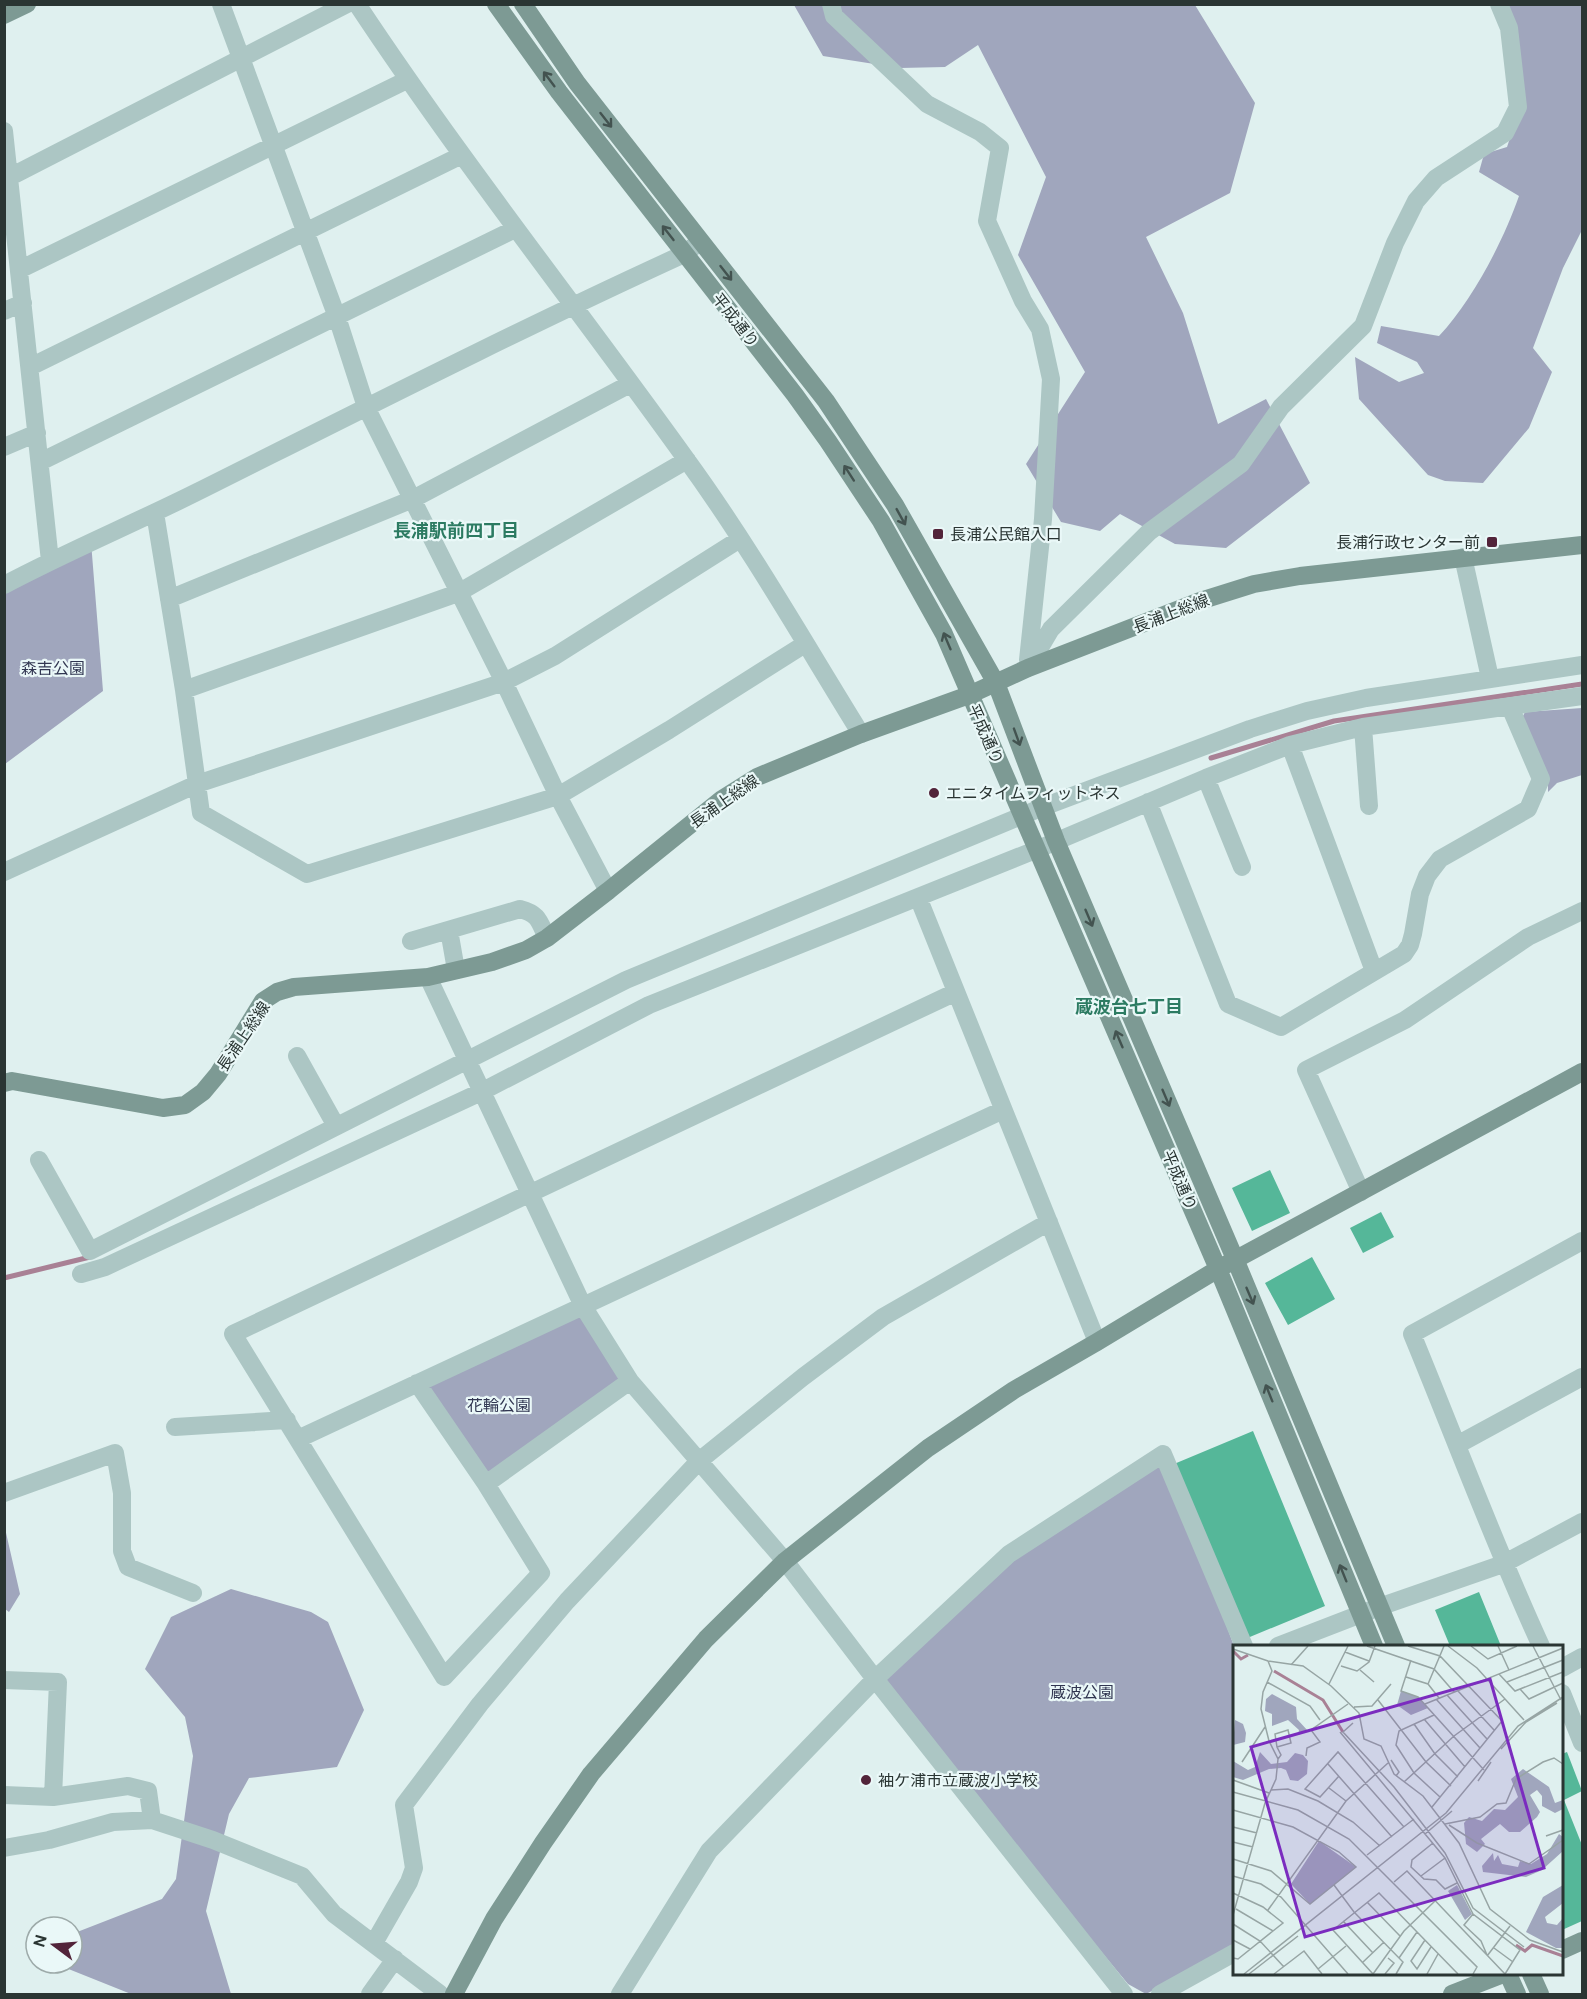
<svg xmlns="http://www.w3.org/2000/svg" width="1587" height="1999" font-family="'DM Sans','Noto Sans JP',sans-serif">
<style>
.green{fill:#a0a6bd}
.lines{fill:none;stroke-linecap:round;stroke-linejoin:round}
.stream{stroke:#a98195;stroke-width:5}
.building{fill:#55b799}
.street{stroke:#acc6c4;stroke-width:18}
.secondary{stroke:#7d9a94;stroke-width:18}
.oneway{stroke:#435350}
.poi-dot{fill:#52243a;stroke:#eaf8f8;stroke-width:2}
.labels{text-anchor:middle;stroke-width:4.5;stroke-linejoin:round;paint-order:stroke}
.street-label{font-size:16px;fill:#2a3533;stroke:#eaf8f8}
.poi-label{font-size:16px;fill:#2a3533;stroke:#eaf8f8;text-anchor:start}
.park-label{font-size:16px;fill:#313651;stroke:#eaf8f8}
.neighbourhood-label{font-size:18px;font-weight:bold;fill:#2c7b62;stroke:#eaf8f8}
.inset-river{fill:none;stroke:#a98195;stroke-width:3}
.inset-road{fill:none;stroke:#97a5a4;stroke-width:1.5}
.view{fill:#7b2cbf;fill-opacity:0.15;stroke:#7b2cbf;stroke-width:3}
.inset-edge{fill:none;stroke:#2a3533;stroke-width:3}
</style>
<rect width="100%" height="100%" fill="#dff0ef"/>
<!-- green -->
<path class="green" d="M794 5H1195L1255 103 1230 193 1146 237 1183 313 1218 424 1266 399 1310 483 1226 548 1175 544 1120 514 1100 531 1061 522 1026 464 1085 372 1018 255 1046 177 978 45 945 67 900 68 823 56Z
M1499 5H1582V230L1563 268 1533 348 1552 372 1529 428 1483 483 1445 481 1428 475 1359 399 1355 357 1399 382 1424 373 1417 362 1377 343 1381 326 1439 336C1472 301 1503 242 1519 196L1479 172 1484 154 1507 147 1525 94Z
M91 542 103 691 5 764V585Z
M1582 708V775L1557 783 1548 792V776L1521 720 1525 712Z
M583 1306 630 1381 486 1484 417 1383Z
M1163 1454 1234 1646V1948L1146 1994 1128 1984 875 1679 1009 1554Z
M4 1524 20 1594 9 1612 5 1609Z
M231 1589 311 1612 328 1622 364 1710 337 1767 249 1778 229 1814 206 1911 231 1994H131L61 1966V1963H72V1934L162 1899 176 1879 193 1756 185 1717 145 1669 171 1617Z"/>
<g class="lines">
<!-- stream -->
<path class="stream" d="M1211 758 1334 721 1582 684
M4 1278 90 1257"/>
</g>
<!-- building -->
<path class="building" d="M1270 1170 1290 1213 1252 1231 1232 1188Z
M1381 1212 1394 1237 1363 1253 1350 1228Z
M1312 1257 1335 1299 1288 1325 1265 1283Z
M1253 1431 1325 1606 1245 1639 1174 1464Z
M1479 1592 1501 1646H1450L1435 1610Z
M1567 1752 1582 1791 1564 1800 1582 1845V1921L1562 1930V1754Z"/>
<g class="lines">
<!-- street -->
<path class="street" d="M221 4 337 317 366 407 504 682 558 796 608 891
M357 4C461 161 577 307 686 459 750 547 804 642 861 734
M831 4 834 16 927 104 980 132 1000 148 987 221 1023 301 1040 329 1051 379 1043 519 1028 660
M4 131 50 561
M4 180 347 4
M19 270 407 80
M4 311 23 303
M30 367 462 155
M4 447 37 433
M40 462 515 229
M155 513 184 690 201 813 307 874 558 796 669 730 805 644
M1463 557 1490 678
M4 585C68 551 133 524 197 492 359 411 520 329 684 254L697 244
M169 599 413 499 630 384
M1028 668 1051 629 1149 532 1241 464 1281 407 1363 326 1395 243 1416 201 1436 178 1505 133 1518 107 1509 28 1499 4
M184 690 458 593 687 460
M1363 727 1369 806
M1290 745 1374 971
M1206 778 1242 867
M1148 802 1228 1004 1281 1027 1404 954 1410 945 1413 934 1420 894 1427 876 1440 859 1528 809 1541 779 1510 707
M4 872 197 784 504 682 555 656 740 539
M918 897 1097 1342
M449 930 456 970
M411 941 520 909C539 914 539 921 547 938
M428 977 583 1306 630 1381 785 1561 875 1679 1124 1994
M297 1056 336 1126
M39 1160 90 1251 626 980 1043 807 1250 729 1307 711 1366 698 1582 665
M1361 1192 1306 1070 1405 1020 1528 937 1582 911
M81 1274 105 1267 481 1092 649 1005 1038 849 1206 778 1290 745 1363 727 1582 696
M417 1383 486 1484 541 1573 444 1677 233 1334 956 992
M175 1427 287 1420
M298 1439 1003 1110
M1457 1445 1582 1377
M486 1484 630 1381
M4 1493 115 1453 122 1493V1551L128 1567 193 1593
M1278 1646 1379 1607 1503 1564 1582 1522
M1541 1646C1494 1544 1455 1438 1412 1334L1582 1241
M1562 1668 1582 1657
M4 1680 58 1682 53 1797
M1562 1693 1582 1743
M4 1795 53 1797 128 1786 148 1791 152 1820
M4 1848 49 1840 113 1822 152 1820 213 1840 302 1876 334 1914 440 1994
M374 1943 409 1882 414 1868 404 1805 480 1704 567 1601 699 1461 803 1377 883 1317 1049 1222
M370 1994 395 1959
M620 1994 709 1851 875 1679 1009 1554 1163 1454 1244 1646
M1160 1994 1234 1953"/>
<!-- secondary -->
<path class="secondary" d="M496 4 559 92 795 395 828 441 881 521 944 634 1218 1269 1374 1646
M523 4 577 83 826 401 895 505 996 683 1056 841 1235 1259 1396 1646
M4 15 27 4
M4 1083 12 1081 163 1108 185 1105 203 1092 218 1074 263 1001 277 992 294 987 428 977 492 962 526 950 547 938 608 891 722 799 757 777 861 734 969 695 1028 668 1203 600 1254 584 1300 576 1582 545
M1562 1950 1582 1941
M1508 1974 1517 1994
M1531 1974 1540 1994
M454 1994 494 1919 543 1843 591 1774 706 1639 785 1561 928 1448 1014 1390 1097 1342 1218 1269 1582 1072
M1452 1994 1503 1974"/>
</g>
<!-- one-way arrows -->
<defs><path id="oneway-shaft" d="M-6 0H5M1.5-3L5.5 0L1.5 3" fill="none" stroke-width="1.6" stroke-linecap="round" stroke-linejoin="round" transform="scale(1.5)"/></defs>
<g class="oneway">
<use href="#oneway-shaft" transform="translate(549 79) rotate(-127)"/>
<use href="#oneway-shaft" transform="translate(606 120) rotate(52)"/>
<use href="#oneway-shaft" transform="translate(668 233) rotate(-128)"/>
<use href="#oneway-shaft" transform="translate(726 273) rotate(52)"/>
<use href="#oneway-shaft" transform="translate(849 473) rotate(-123)"/>
<use href="#oneway-shaft" transform="translate(901 517) rotate(61)"/>
<use href="#oneway-shaft" transform="translate(947 641) rotate(-113)"/>
<use href="#oneway-shaft" transform="translate(1017 737) rotate(70)"/>
<use href="#oneway-shaft" transform="translate(1089 918) rotate(67)"/>
<use href="#oneway-shaft" transform="translate(1119 1039) rotate(-113)"/>
<use href="#oneway-shaft" transform="translate(1166 1098) rotate(67)"/>
<use href="#oneway-shaft" transform="translate(1250 1296) rotate(67)"/>
<use href="#oneway-shaft" transform="translate(1269 1393) rotate(-112)"/>
<use href="#oneway-shaft" transform="translate(1343 1573) rotate(-112)"/>
</g>
<!-- markers -->
<g class="poi-dot">
<rect x="932" y="528" width="12" height="12" rx="3"/>
<rect x="1486" y="536" width="12" height="12" rx="3"/>
<circle cx="934" cy="793" r="6"/>
<circle cx="866" cy="1780" r="6"/>
</g>
<g class="labels">
<!-- street labels -->
<g class="street-label">
<text transform="translate(736 320) rotate(52)" y="6">平成通り</text>
<text transform="translate(1171 613) rotate(-21)" y="6">長浦上総線</text>
<text transform="translate(986 734) rotate(66)" y="6">平成通り</text>
<text transform="translate(724 801) rotate(-35)" y="6">長浦上総線</text>
<text transform="translate(243 1036) rotate(-56)" y="6">長浦上総線</text>
<text transform="translate(1180 1180) rotate(67)" y="6">平成通り</text>
</g>
<!-- poi labels -->
<g class="poi-label">
<text x="950" y="540">長浦公民館入口</text>
<text x="1480" y="548" text-anchor="end">長浦行政センター前</text>
<text x="946" y="799">エニタイムフィットネス</text>
<text x="878" y="1786">袖ケ浦市立蔵波小学校</text>
</g>
<!-- park labels -->
<g class="park-label">
<text x="53" y="674">森吉公園</text>
<text x="499" y="1411">花輪公園</text>
<text x="1082" y="1698">蔵波公園</text>
</g>
<!-- neighbourhood labels -->
<g class="neighbourhood-label">
<text x="456" y="537">長浦駅前四丁目</text>
<text x="1129" y="1013">蔵波台七丁目</text>
</g>
</g>
<!-- overview -->
<g transform="translate(1233 1645)">
<rect width="330" height="330" fill="#dff0ef"/>
<path d="M168 46 185 52 195 63 178 70 164 60ZM39 49 63 62 64 74 75 86 65 90 66 85 55 75 39 81V69L32 66 33 54ZM2 75 10 79 13 88 12 97 0 100ZM27 107 38 119 54 117 62 108 70 110 75 116 74 129 65 136 57 135 53 125 48 123 36 124 10 135 0 132V116L15 125 22 122ZM290 124 316 142 322 158 330 155V164L322 168 309 161V151L304 145 297 150 307 167 304 172 287 187H276L267 179 248 194 252 199 244 207 233 199 231 178 236 172 249 176 261 164 272 165 285 152 278 134ZM326 189 330 192V206L309 225 293 232 250 227 249 221 260 208 261 216 265 210 269 219 285 222 287 216 298 219 314 209ZM86 196 123 222 77 259 58 239ZM330 224V258L312 272 314 278 324 280 330 273V303H323L293 287 310 252 330 240ZM224 240 239 269 232 275 215 246Z" fill="#a0a6bd"/>
<path class="inset-river" d="M0 6 8 14 15 10M41 26 90 55 110 87M283 300 292 306 299 300 330 311"/>
<path class="inset-road" d="M134 1 201 24 221 47M175 1 207 11 269 76 199 162M215 1 244 23 291 75M238 1 255 14 284 1M265 1 276 25M300 1 328 55M0 4 35 16 70 21 98 41 126 68 131 94 148 101 161 129 190 151 226 198 257 264 297 295 330 307M112 7 136 16M178 15 168 46 185 52 251 125M58 20 75 1M108 21 124 26 136 17 142 1M127 25 141 37M266 29 282 46 330 27M173 32 195 39 206 53M34 37 77 61 87 75M274 37 330 15M96 39 115 1M195 39 211 1M287 44 296 54 330 38M225 46 261 85M214 50 254 94M203 54 247 103M145 55 193 117 218 141M192 59 330 3M121 62 139 61 158 39M201 70 166 86 163 100 181 128 207 152M191 74 232 122M330 74V95M120 78 110 87 161 142 212 208 240 263 291 302M181 79 202 109 225 132M107 87 212 213 240 269 287 305 272 329M44 102 58 98 55 85 42 89 44 102 48 110 45 114M268 104 293 77 324 58M73 111 74 103 87 97 78 85 115 59M158 115 166 127 163 131M9 117 32 82M95 119 159 192M106 131 87 152 72 144 105 107 171 182M0 135 36 148M245 136 258 117M171 137 221 91 272 54M96 143 113 156M38 145 55 144 85 156 120 177 147 201M0 147 65 165 116 194 244 322 240 329M0 165 60 182 106 207 123 222 77 259 38 226 0 214M212 179 247 172 264 159 273 158 283 134 310 117 321 113 330 119M216 180 244 198 296 219 330 195M0 182 24 188M192 189 219 166M313 191 330 185M0 197 20 202M200 198 179 215 178 222 191 234 203 235 212 244 224 238M134 210 181 174M0 231 28 239 48 252 115 329M188 231 212 213M161 237 174 226 272 329M101 240 121 267 170 317 163 329M0 248 30 262 50 278 5 314 0 313M134 257 167 291M3 264 40 286M35 265 113 156 155 118M240 269 231 280 248 296 254 310M0 270 32 158 43 134 45 114 36 96 28 64 30 47 39 26 35 16M110 276 140 308M0 279 27 296 51 322M0 295 17 304M192 295 178 316 184 324 198 302M261 303 280 317M254 311 277 281M166 313 184 287M129 318 151 297M85 324 113 301M11 329 213 168 285 81 330 52M16 329 65 291M41 329 71 306 89 329M140 329 100 285 146 248 225 329M140 329 171 286 203 255M152 329 161 318 155 313M194 329 205 309"/>
<path class="view" d="M257 34 311 223 72 292 18 102Z"/>
<rect width="330" height="330" class="inset-edge"/>
</g>
<!-- border -->
<rect width="1587" height="1999" fill="none" stroke="#2a3533" stroke-width="12"/>
<!-- north arrow -->
<g transform="translate(54 1945) rotate(286)"><circle r="28" fill="#eaf8f8" stroke="#9daaa9" stroke-width="1.5"/>
<path d="M0-4.5L10 22L0 15L-10 22Z" fill="#52243a"/>
<text y="-9" font-size="16" font-weight="bold" text-anchor="middle" fill="#2a3533">N</text>
</g>
</svg>
